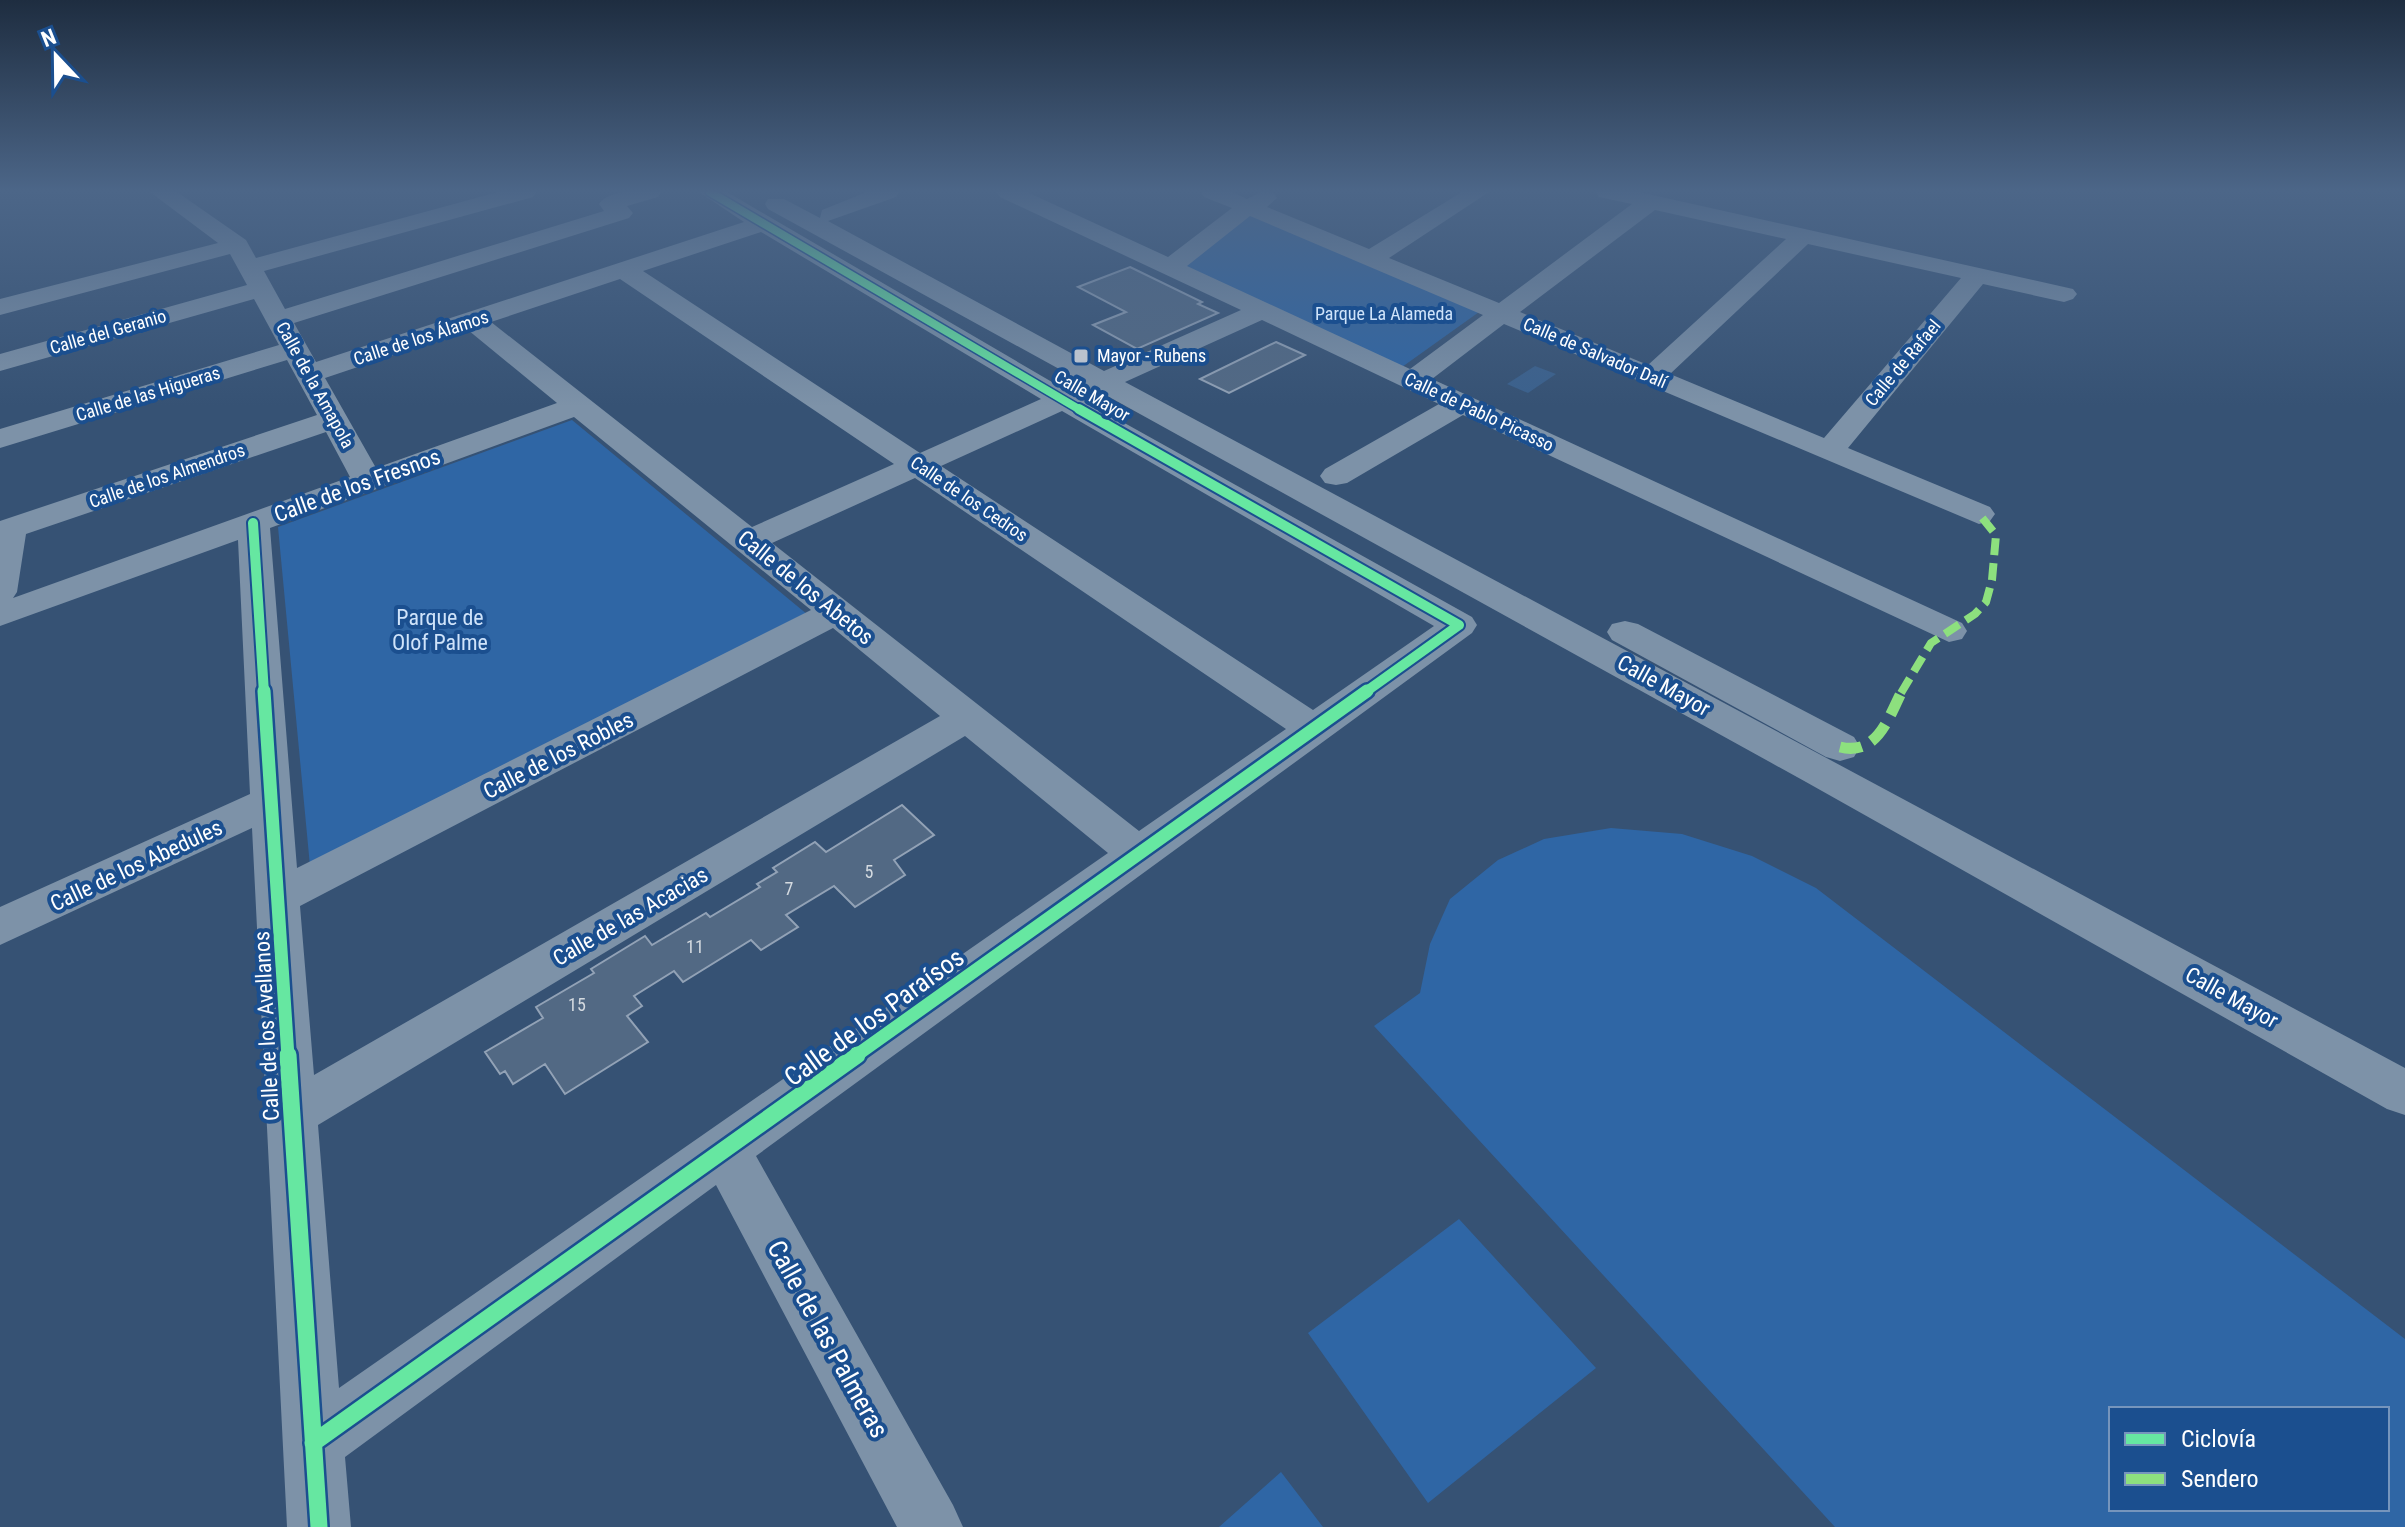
<svg xmlns="http://www.w3.org/2000/svg" width="2405" height="1527" font-family="'Roboto Condensed',sans-serif">
<style>
.green{fill:#2f66a5;fill-rule:evenodd}
.water{fill:#3b618d}
.building{fill:#526984;stroke:#92a2b6;stroke-width:2}
.lines{fill:none;stroke-linecap:round;stroke-linejoin:round}
.minor{fill:#7d92a8;fill-rule:evenodd}
.quiet-far1{stroke:#8de07e;stroke-width:8;stroke-dasharray:17 8;stroke-linecap:butt}
.quiet{stroke:#8de07e;stroke-width:11;stroke-dasharray:22 11;stroke-linecap:butt}
.cycleway-far3-casing{stroke:#1b4f8f;stroke-width:11}
.cycleway-far2-casing{stroke:#1b4f8f;stroke-width:14}
.cycleway-far1-casing{stroke:#1b4f8f;stroke-width:18}
.cycleway-casing{stroke:#1b4f8f;stroke-width:22}
.cycleway-far3{stroke:#66e7a1;stroke-width:8}
.cycleway-far2{stroke:#66e7a1;stroke-width:10}
.cycleway-far1{stroke:#66e7a1;stroke-width:13}
.cycleway{stroke:#66e7a1;stroke-width:17}
.poi-dot{fill:#b9c2ce;stroke:#1b4f8f;stroke-width:3}
.labels{text-anchor:middle;stroke-width:8;stroke-linejoin:round;paint-order:stroke}
.far-park-label{font-size:18px;fill:#cfe3fa;stroke:#1b4f8f}
.far-street-label{font-size:18px;fill:#fff;stroke:#1b4f8f}
.far-poi-label{font-size:18px;fill:#fff;stroke:#1b4f8f;text-anchor:start}
.number-label{font-size:18px;fill:#d4dae0}
.street-label{font-size:22px;fill:#fff;stroke:#1b4f8f}
.park-label{font-size:22px;fill:#cfe3fa;stroke:#1b4f8f}
.near-street-label{font-size:26px;fill:#fff;stroke:#1b4f8f}
</style>
<rect width="100%" height="100%" fill="#365274"/>
<!-- green -->
<path class="green" d="M1251 213 1479 312 1402 367 1184 267Z
M572 420 808 615 310 866 278 527Z
M1611 828 1682 834 1752 856 1816 888 2405 1339V1527H1835L1374 1026 1420 993 1430 944 1450 899 1498 860 1544 839ZM2111 1409H2387V1509H2111Z
M1459 1219 1596 1368 1428 1503 1308 1333Z
M1281 1472 1323 1527H1219Z"/>
<!-- water -->
<path class="water" d="M1535 366 1556 374 1528 393 1507 384Z"/>
<!-- building -->
<path class="building" d="M1130 267 1202 302 1198 304 1218 313 1137 349 1093 325 1126 312 1078 287Z
M1276 342 1305 355 1229 393 1200 379Z
M902 805 934 835 894 860 905 875 855 907 834 886 786 915 798 927 761 950 751 940 683 982 674 971 634 996 642 1006 627 1016 648 1042 565 1094 545 1064 513 1084 505 1071 500 1074 485 1052 543 1018 536 1007 594 973 591 969 645 936 652 945 706 913 710 917 760 887 757 884 777 872 773 868 815 842 826 852Z"/>
<g class="lines">
<!-- minor -->
<path class="minor" d="M150 192H177L246 240 256 258 498 192H536L533 197 264 271 285 309 604 211 599 204C611 188 642 192 661 192L658 197 627 206 633 213 629 218 294 323 316 362 744 222 699 192H727L1064 389 1081 381 768 209 765 204 768 199H784L820 218 822 210 867 192H899L896 197 828 221 1104 371 1241 310 1000 197 997 192H1027L1168 257 1232 208 1204 197 1201 192H1232L1247 199 1261 192 1274 193 1277 198 1267 207 1369 249 1462 192H1489L1389 258 1499 303 1632 204 1599 197 1596 192H1639L2073 289 2077 294 2073 299 2064 302 1983 284 1848 448 1990 507 1995 514 1990 521 1979 524 1504 324 1432 379 1962 623 1967 631 1962 639 1949 642 1463 415 1347 483 1336 485 1325 483 1320 476 1325 469 1439 404 1262 320 1125 382 2405 1068V1115L2387 1109 1806 782 1102 393 1085 401 1472 617 1477 625 1472 633 756 1156 953 1505 963 1527H897L716 1185 345 1457 351 1527H287L252 828 0 945V907L250 794 238 540 0 626V521L317 415 287 360 0 448V429L279 345 254 299 0 371V354L247 285 230 254 0 315V299L218 243ZM1655 210 1786 239 1648 365 1520 312ZM1250 216 1483 315 1410 369 1187 266ZM761 232 1041 399 920 453 643 271ZM1808 244 1961 278 1824 438 1670 374ZM620 279 894 464 752 527 491 322ZM468 330 557 403 376 468 325 378ZM1062 411 1434 626 1313 710 941 466ZM574 417 811 610 297 868 270 528ZM326 432 350 477 13 598 17 592 26 534ZM915 478 1286 729 1139 831 772 543ZM833 628 940 716 314 1075 300 906ZM965 736 1108 853 339 1388 318 1125Z
M1625 621 1638 624 1854 737 1860 747 1854 757 1840 761 1826 757 1612 640 1607 632 1612 624Z"/>
<!-- quiet-far1 -->
<path class="quiet-far1" d="M1901 693 1931 643 1975 614 1986 602 1992 580 1996 535 1979 514"/>
<!-- quiet -->
<path class="quiet" d="M1840 747C1877 756 1888 719 1902 691"/>
<!-- cycleway-far3 casing -->
<g class="cycleway-far3-casing">
<path id="cycleway-far3" d="M710 192 1082 411"/>
</g>
<!-- cycleway-far2 casing -->
<g class="cycleway-far2-casing">
<path id="cycleway-far2" d="M1079 409 1459 625 1364 693
M253 523 264 693"/>
</g>
<!-- cycleway-far1 casing -->
<g class="cycleway-far1-casing">
<path id="cycleway-far1" d="M264 691 288 1057
M854 1057 1367 691"/>
</g>
<!-- cycleway casing -->
<g class="cycleway-casing">
<path id="cycleway" d="M288 1055 319 1527
M313 1443 857 1055"/>
</g>
<!-- cycleway-far3 -->
<use href="#cycleway-far3" class="cycleway-far3"/>
<!-- cycleway-far2 -->
<use href="#cycleway-far2" class="cycleway-far2"/>
<!-- cycleway-far1 -->
<use href="#cycleway-far1" class="cycleway-far1"/>
<!-- cycleway -->
<use href="#cycleway" class="cycleway"/>
</g>
<!-- sky -->
<linearGradient id="sky" x2="0" y2="1"><stop stop-color="#1e2d40"/><stop offset="0.47" stop-color="#4c6688"/><stop offset="1" stop-color="#4c6688" stop-opacity="0"/></linearGradient>
<rect width="2405" height="406" fill="url(#sky)"/>
<!-- markers -->
<rect class="poi-dot" x="1073" y="348" width="16" height="16" rx="4"/>
<g class="labels">
<!-- far-park labels -->
<g class="far-park-label">
<text x="1384" y="320">Parque La Alameda</text>
</g>
<!-- far-street labels -->
<g class="far-street-label">
<text transform="translate(108 332) rotate(-16)" y="6">Calle del Geranio</text>
<text transform="translate(421 338) rotate(-18)" y="6">Calle de los Álamos</text>
<text transform="translate(1595 353) rotate(23)" y="6">Calle de Salvador Dalí</text>
<text transform="translate(1903 363) rotate(-50)" y="6">Calle de Rafael</text>
<text transform="translate(315 385) rotate(61)" y="6">Calle de la Amapola</text>
<text transform="translate(148 394) rotate(-17)" y="6">Calle de las Higueras</text>
<text transform="translate(1092 396) rotate(30)" y="6">Calle Mayor</text>
<text transform="translate(1479 412) rotate(25)" y="6">Calle de Pablo Picasso</text>
<text transform="translate(167 476) rotate(-19)" y="6">Calle de los Almendros</text>
<text transform="translate(969 499) rotate(34)" y="6">Calle de los Cedros</text>
</g>
<!-- far-poi labels -->
<g class="far-poi-label">
<text x="1097" y="362">Mayor - Rubens</text>
</g>
<!-- number labels -->
<g class="number-label">
<text x="869" y="878">5</text>
<text x="789" y="895">7</text>
<text x="695" y="953">11</text>
<text x="577" y="1011">15</text>
</g>
<!-- street labels -->
<g class="street-label">
<text transform="translate(357 485) rotate(-20)" y="8">Calle de los Fresnos</text>
<text transform="translate(806 587) rotate(39)" y="8">Calle de los Abetos</text>
<text transform="translate(1664 685) rotate(29)" y="8">Calle Mayor</text>
<text transform="translate(558 755) rotate(-27)" y="8">Calle de los Robles</text>
<text transform="translate(136 865) rotate(-25)" y="8">Calle de los Abedules</text>
<text transform="translate(630 916) rotate(-30)" y="8">Calle de las Acacias</text>
<text transform="translate(2232 997) rotate(29)" y="8">Calle Mayor</text>
<text transform="translate(266 1026) rotate(-93)" y="8">Calle de los Avellanos</text>
</g>
<!-- park labels -->
<g class="park-label">
<text x="440" y="625">Parque de<tspan x="440" dy="25">Olof Palme</tspan></text>
</g>
<!-- near-street labels -->
<g class="near-street-label">
<text transform="translate(874 1017) rotate(-36)" y="9">Calle de los Paraísos</text>
<text transform="translate(828 1339) rotate(61)" y="9">Calle de las Palmeras</text>
</g>
</g>
<!-- legend -->
<rect x="2109" y="1407" width="280" height="104" fill="#1b4f8f" stroke="#7695bc" stroke-width="2"/>
<rect x="2125" y="1433" width="40" height="12" fill="#66e7a1" stroke="#7695bc" stroke-width="2"/>
<text x="2181" y="1447" font-size="24" fill="#ffffff">Ciclovía</text>
<rect x="2125" y="1473" width="40" height="12" fill="#8de07e" stroke="#7695bc" stroke-width="2"/>
<text x="2181" y="1487" font-size="24" fill="#ffffff">Sendero</text>
<!-- north arrow -->
<g transform="translate(56 56) rotate(338)" stroke="#1b4f8f" stroke-width="6" paint-order="stroke">
<path d="M0-6L14 30L0 20L-14 30Z" fill="#ffffff"/>
<text y="-12" font-size="22" font-weight="bold" text-anchor="middle" fill="#ffffff">N</text>
</g>
</svg>
